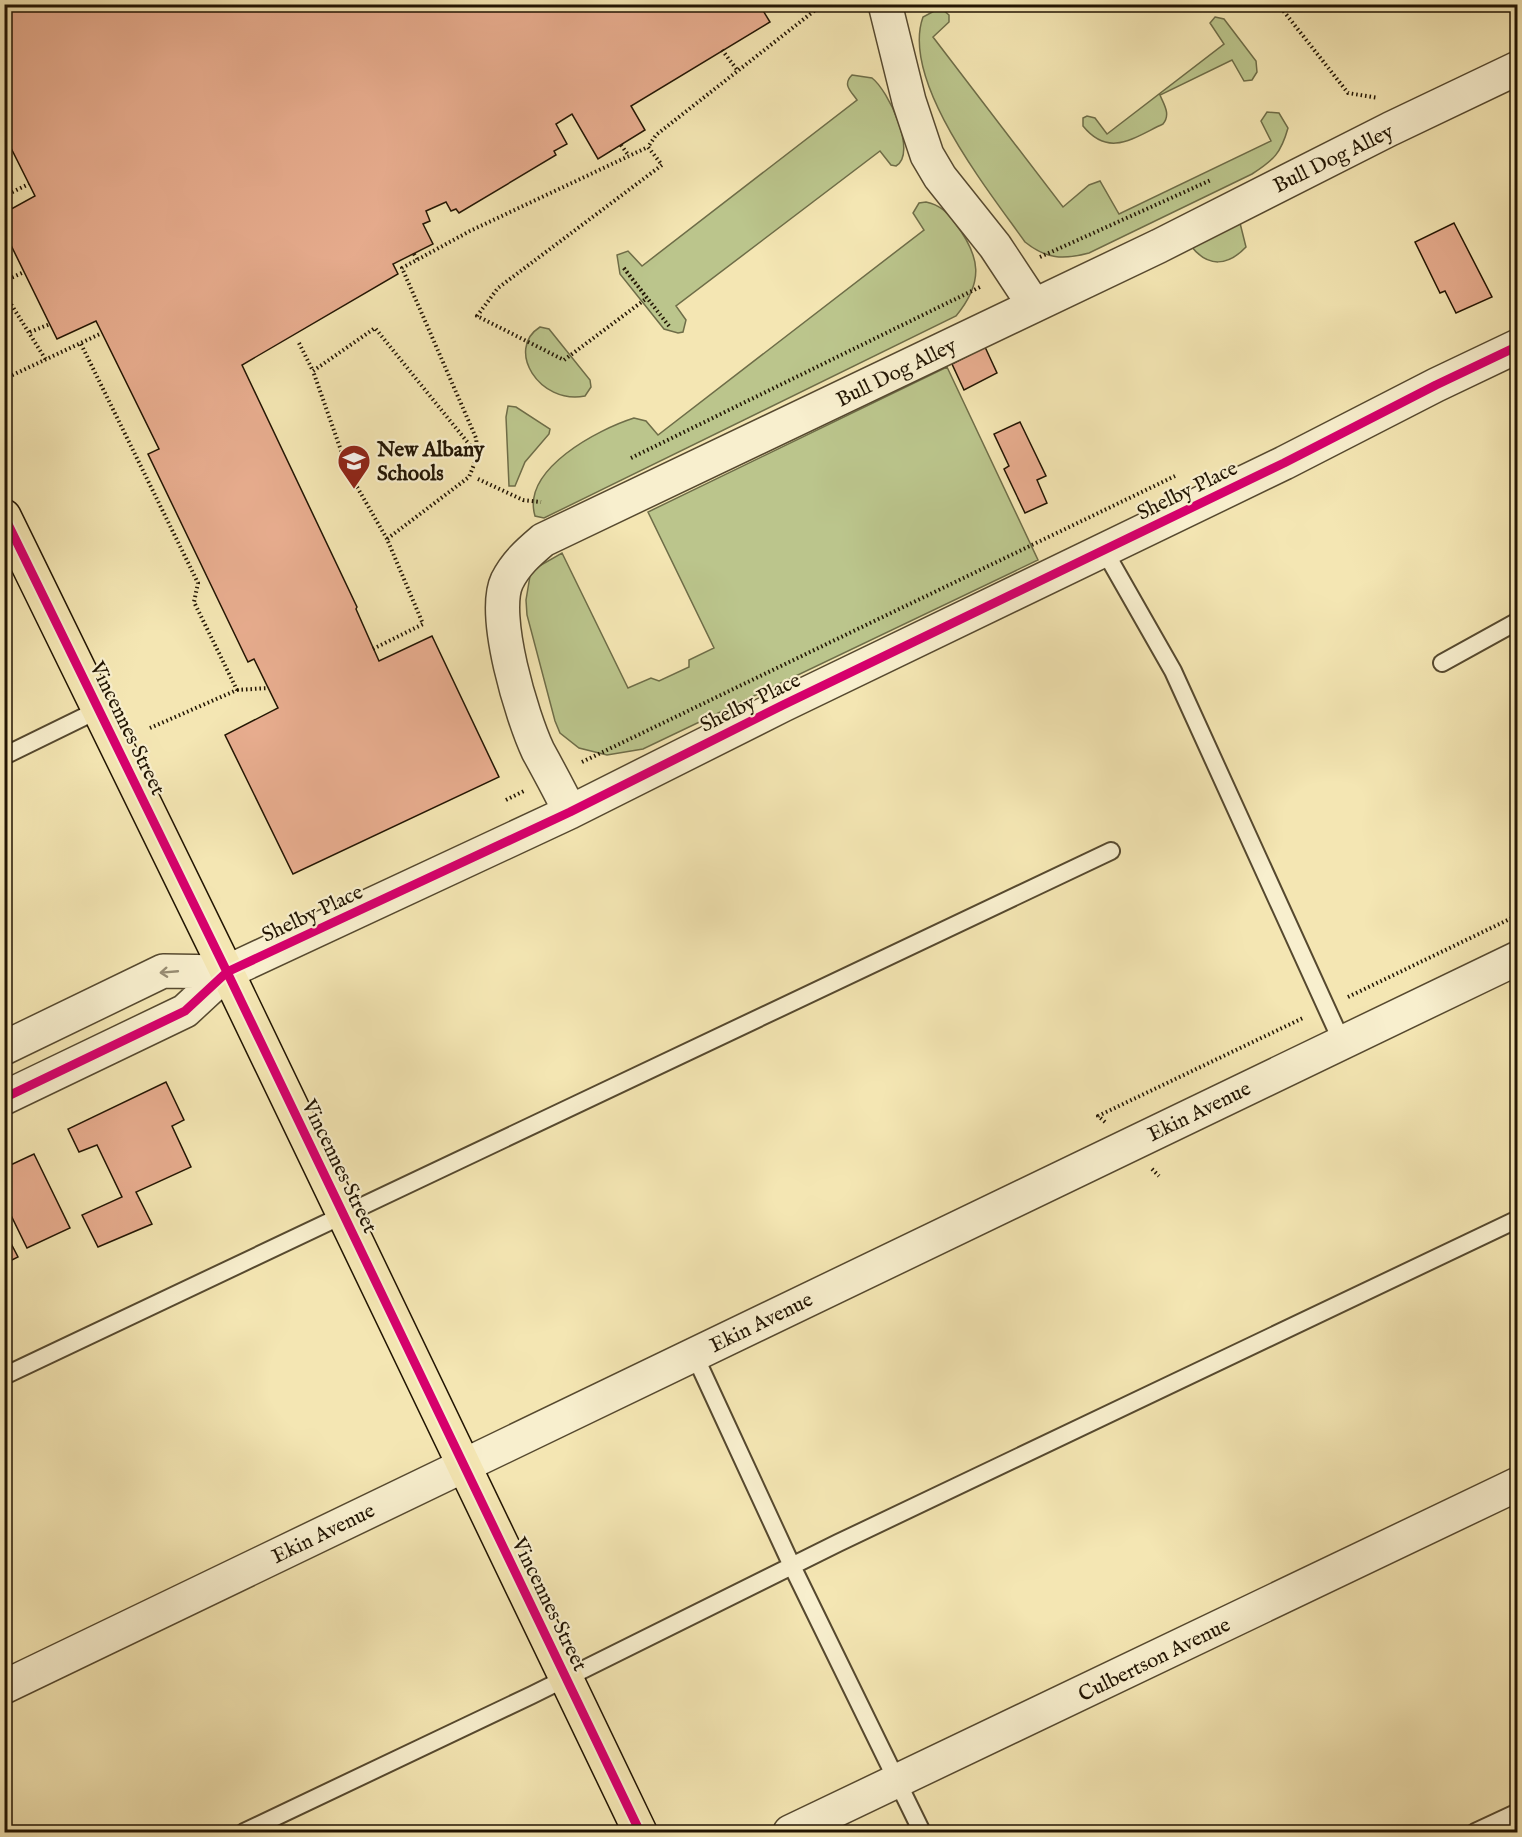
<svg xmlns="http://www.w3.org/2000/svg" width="1522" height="1837" font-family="'IM FELL English',serif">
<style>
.green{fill:#bbc58c;stroke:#6e6d48;stroke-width:1.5}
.building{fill:#e8ad8f;stroke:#221503;stroke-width:1.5}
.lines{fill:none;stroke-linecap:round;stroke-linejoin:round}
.service-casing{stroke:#56492f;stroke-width:20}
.minor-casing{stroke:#56492f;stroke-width:36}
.primary-casing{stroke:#221503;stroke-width:36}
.path{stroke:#221503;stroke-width:4;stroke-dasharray:1.5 3;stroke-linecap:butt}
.service{stroke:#f8efce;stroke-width:16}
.minor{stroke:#f8efce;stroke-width:33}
.primary{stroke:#f4e6b3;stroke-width:33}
.cycleway-casing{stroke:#f8efce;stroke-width:13}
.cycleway{stroke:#d6006c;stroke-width:9}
.oneway{stroke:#988d73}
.labels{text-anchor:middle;stroke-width:4.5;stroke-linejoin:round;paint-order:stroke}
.street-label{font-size:21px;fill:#221503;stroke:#f8efce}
.poi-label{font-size:21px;font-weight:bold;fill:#221503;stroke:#f8efce;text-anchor:start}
</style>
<rect width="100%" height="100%" fill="#f4e6b3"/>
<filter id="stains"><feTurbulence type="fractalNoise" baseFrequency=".00333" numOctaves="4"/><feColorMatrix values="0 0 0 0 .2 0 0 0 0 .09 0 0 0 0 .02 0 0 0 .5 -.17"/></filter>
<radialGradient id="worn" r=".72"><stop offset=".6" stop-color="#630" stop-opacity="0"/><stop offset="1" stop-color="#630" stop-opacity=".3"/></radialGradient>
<!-- green -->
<path class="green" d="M936 10H943L949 15V22L933 37 1063 207 1089 185 1100 181 1119 214 1271 141 1261 121 1267 112 1279 113 1288 128C1281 153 1274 160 1252 174L1089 253C1063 260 1046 259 1025 242 989 191 900 81 923 17Z
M1215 17 1224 19 1256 61 1257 72 1252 80 1244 81 1232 60 1160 95C1164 105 1171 114 1163 124 1133 138 1109 158 1083 126V118L1087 116 1095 118 1107 134 1224 44 1210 23Z
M852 75 872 78C888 90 918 153 896 166L891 165 880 151 676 306 686 320 683 332 678 333 664 329 620 274 617 255 628 251 642 266 857 100C851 91 842 85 852 75Z
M926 202C940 205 947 212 955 223 981 257 984 282 956 316L544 518 535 516C521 469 599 429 634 418L646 421 658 435 924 230 913 213 919 203Z
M1240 223 1246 247C1228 266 1208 268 1191 246Z
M540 327 549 329 590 380 591 387 585 396C539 405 505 349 540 327Z
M947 367 1038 560 643 749 607 755 579 748 560 733 555 721 527 615 526 600 530 576 534 569 562 553 628 688 651 678 659 681 689 667V660L714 648 648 512Z
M508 406 516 407 550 429 549 434 525 462 515 486H509L506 417Z"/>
<!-- building -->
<path class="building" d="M4 4H759L770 22 631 106 645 130 598 159 572 114 556 124 567 144 554 151 556 155 459 213 456 209 451 211 446 202 426 211 430 221 423 224 433 244 393 264 398 274 242 365 357 607 356 609 379 661 432 636 499 777 293 874 225 735 278 708 254 659 248 662 148 454 159 449 96 321 57 339 4 231V213L35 196 4 134Z
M1454 223 1492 297 1456 313 1445 291 1440 293 1415 242Z
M985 347 997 373 964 390 952 364Z
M1020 422 1046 476 1037 480 1047 503 1025 513 1004 469 1009 466 994 434Z
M166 1082 184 1120 172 1126 191 1167 136 1192 152 1224 98 1247 82 1215 122 1197 97 1145 79 1152 68 1129Z
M34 1154 70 1228 27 1248 4 1201V1168Z
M4 1230 18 1257 4 1264Z"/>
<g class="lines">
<!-- service casing -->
<g class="service-casing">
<path id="service" d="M1104 550 1173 671 1342 1042
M1442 663 1518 621
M4 756 98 710
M694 1354 792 1566 922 1832
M4 1376 1111 851
M244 1832 532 1695 838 1543 1518 1219
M1475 1832 1518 1812"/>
</g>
<!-- minor casing -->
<g class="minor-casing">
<path id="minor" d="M885 4 909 101 927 155 940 177 995 246 1034 305
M570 812C560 791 549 771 538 751 522 717 491 615 507 581 516 563 529 552 543 540L1159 246 1390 129 1518 68
M4 1048 163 971 227 972
M4 1098 185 1011 227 972 570 812 783 705 1284 463 1436 385 1518 346
M4 1687 1518 958
M790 1832 1518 1484"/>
</g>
<!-- primary casing -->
<g class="primary-casing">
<path id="primary" d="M4 516 227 972 640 1832"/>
</g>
<!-- path -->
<path class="path" d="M1278 4 1348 93 1378 98
M722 50 738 71
M621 145 629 156
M4 183 9 193
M4 196 29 184
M4 234 6 233
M414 254 418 260
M1040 257 1211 180
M4 281 24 272
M4 293 46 360
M669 326 623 267 647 298 564 360 477 316 498 288 662 165 648 147 656 135 823 4
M30 332 50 324
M299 343 313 371
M81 344 198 583 194 602 237 690 150 728
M4 379 102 333
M631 458 982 286
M478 479 523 500 541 502
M387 539 349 473 313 371 375 328 477 454
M373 649 423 624 387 539 469 477 478 455 476 438 402 268 470 231 648 147
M237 690 268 688
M582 762 1175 476
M506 800 524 791
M1348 997 1518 915
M1105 1122 1098 1116 1303 1018
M1152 1169 1159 1176"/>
<!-- service -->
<use href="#service" class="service"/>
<!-- minor -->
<use href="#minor" class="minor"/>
<!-- primary -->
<use href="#primary" class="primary"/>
<!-- cycleway casing -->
<g class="cycleway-casing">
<path id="cycleway" d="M4 516 227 972 640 1832
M4 1098 185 1011 227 972 570 812 783 705 1284 463 1436 385 1518 346"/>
</g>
<!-- cycleway -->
<use href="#cycleway" class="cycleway"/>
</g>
<!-- one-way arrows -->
<defs><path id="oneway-shaft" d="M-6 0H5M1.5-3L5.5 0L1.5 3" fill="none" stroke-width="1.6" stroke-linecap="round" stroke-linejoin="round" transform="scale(1.5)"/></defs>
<use class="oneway" href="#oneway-shaft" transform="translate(169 972) rotate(175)"/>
<!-- icons -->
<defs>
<g id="school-pin" transform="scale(1.725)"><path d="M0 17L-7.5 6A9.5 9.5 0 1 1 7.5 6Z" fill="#8f2418" stroke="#f8efce"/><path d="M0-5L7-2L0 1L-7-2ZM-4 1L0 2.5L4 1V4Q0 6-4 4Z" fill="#fff"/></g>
</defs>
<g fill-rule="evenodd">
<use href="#school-pin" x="354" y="461"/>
</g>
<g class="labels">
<!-- street labels -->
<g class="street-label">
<text transform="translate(1333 158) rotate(-26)" y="7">Bull Dog Alley</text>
<text transform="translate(896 372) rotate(-26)" y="7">Bull Dog Alley</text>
<text transform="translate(1187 490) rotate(-26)" y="7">Shelby Place</text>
<text transform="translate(750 702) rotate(-26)" y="7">Shelby Place</text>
<text transform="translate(128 728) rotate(64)" y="7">Vincennes Street</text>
<text transform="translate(312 913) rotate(-25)" y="7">Shelby Place</text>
<text transform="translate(1199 1111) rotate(-26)" y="7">Ekin Avenue</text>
<text transform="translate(340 1166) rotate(64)" y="7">Vincennes Street</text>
<text transform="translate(761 1322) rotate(-26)" y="7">Ekin Avenue</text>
<text transform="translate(323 1533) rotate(-26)" y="7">Ekin Avenue</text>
<text transform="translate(550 1604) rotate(64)" y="7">Vincennes Street</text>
<text transform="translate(1154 1659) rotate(-26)" y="7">Culbertson Avenue</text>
</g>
<!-- poi labels -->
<g class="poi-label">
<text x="377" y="456">New Albany<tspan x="377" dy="24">Schools</tspan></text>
</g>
</g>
<!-- margin -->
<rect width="1522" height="1837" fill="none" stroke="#f4e6b3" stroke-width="24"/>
<rect x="6" y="6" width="1510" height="1825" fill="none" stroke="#221503" stroke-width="3"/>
<rect x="12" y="12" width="1498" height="1813" fill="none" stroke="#221503" stroke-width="1.5"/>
<rect width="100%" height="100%" filter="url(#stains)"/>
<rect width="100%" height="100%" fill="url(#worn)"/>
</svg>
